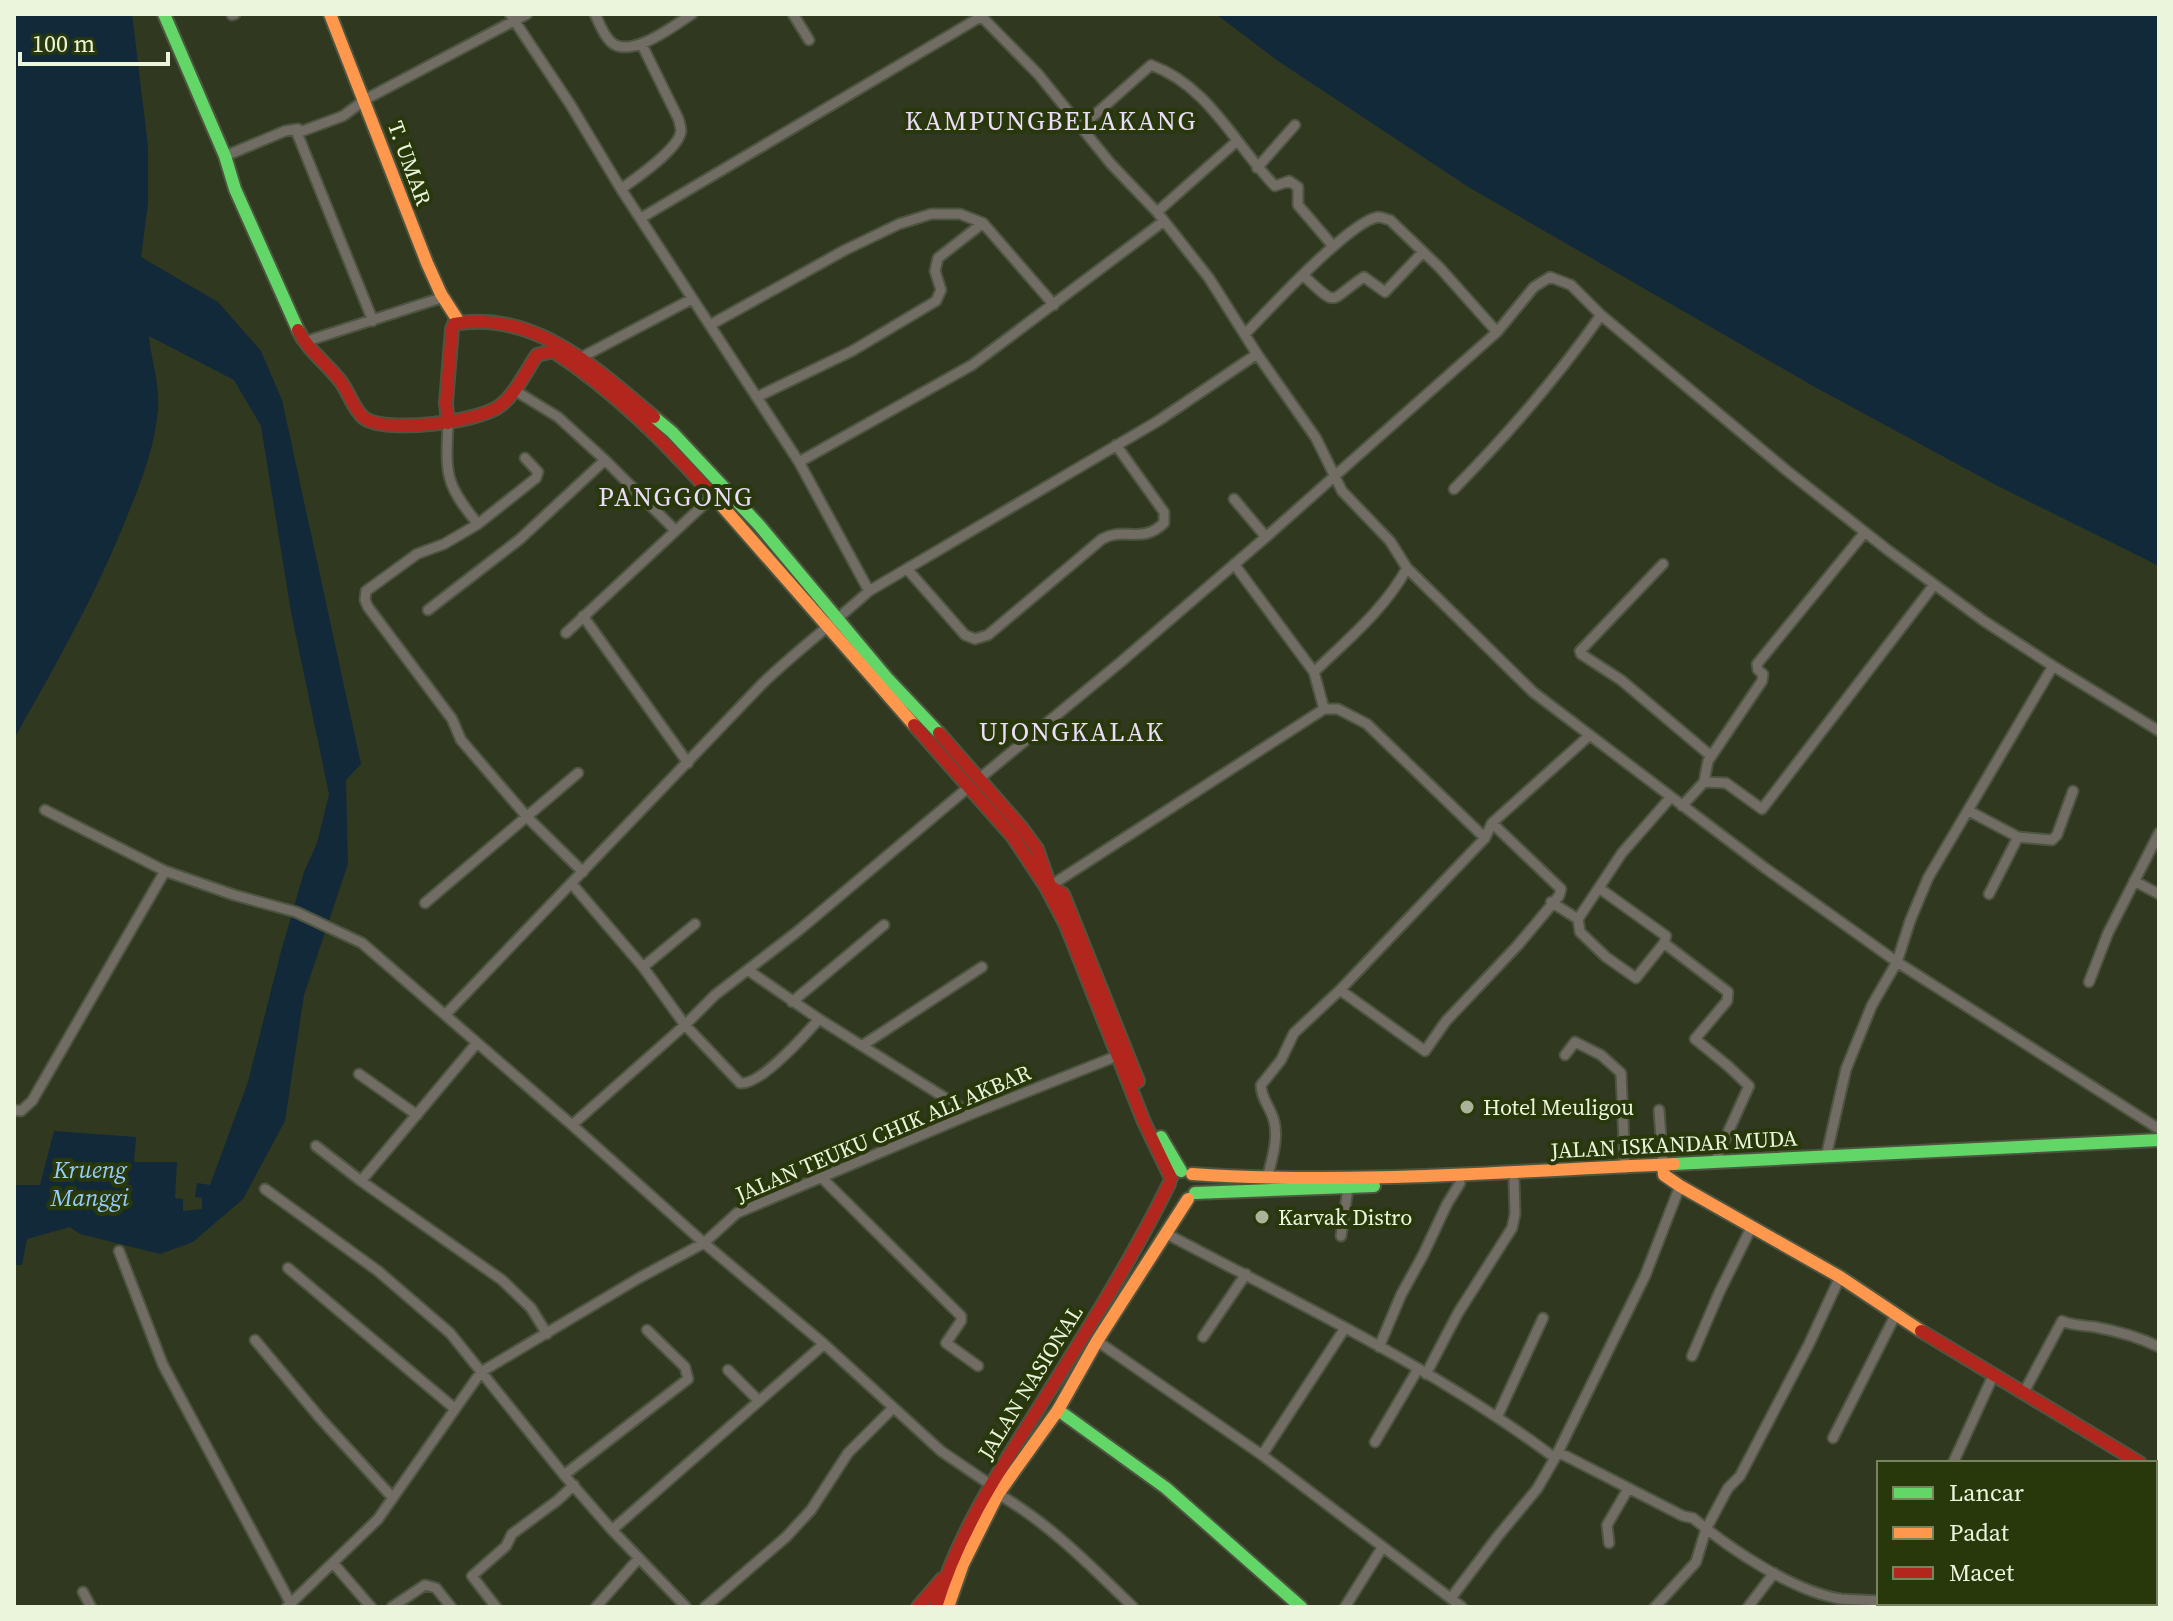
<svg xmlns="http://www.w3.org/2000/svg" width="2173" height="1621" font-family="'Source Serif 4',serif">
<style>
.water{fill:#122939}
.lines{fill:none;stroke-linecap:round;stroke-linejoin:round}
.street-casing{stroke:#4d5540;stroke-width:13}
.fast-casing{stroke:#4d5540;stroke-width:16}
.slow-casing{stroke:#4d5540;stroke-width:16}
.jam-casing{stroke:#4d5540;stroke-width:16}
.street{stroke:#716d65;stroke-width:9}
.fast{stroke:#63d668;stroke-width:12}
.slow{stroke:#ff974d;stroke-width:12}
.jam{stroke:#b3261e;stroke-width:12}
.poi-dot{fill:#aab39a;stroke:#29380b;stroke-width:3}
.labels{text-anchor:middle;stroke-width:8;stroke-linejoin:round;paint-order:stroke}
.street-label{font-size:22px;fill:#ebf5dc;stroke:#29380b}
.poi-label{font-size:22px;fill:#ebf5dc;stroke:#29380b;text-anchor:start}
.water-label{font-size:24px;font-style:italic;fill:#94ccfe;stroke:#29380b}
.quarter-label{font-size:26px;letter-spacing:2px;fill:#ebdefa;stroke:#29380b}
</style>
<rect width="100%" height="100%" fill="#303820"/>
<!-- water -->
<path class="water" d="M14 14H132L148 146V203L141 257 218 302 261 351 282 400 361 764 346 780 348 864 304 995 285 1121 243 1199 193 1242 160 1254 80 1234 70 1227 27 1239 22 1265H14V1185H40L54 1131 136 1137 134 1162H177L175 1198 183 1199V1211L202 1209V1198L195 1197 197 1183 210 1185 248 1082 280 955 304 872 317 843 329 794 291 612 261 426 234 380 149 336C151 360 160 383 158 409 155 446 142 480 128 514 97 593 55 666 14 739Z
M1216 14H2159V566L1994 484 1813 386 1470 188 1278 61Z"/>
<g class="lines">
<!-- street casing -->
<g class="street-casing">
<path id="street" d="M510 14 570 104 621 189 799 462 869 591
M595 14C599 23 604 36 611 42 630 60 675 25 692 14
M793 14 809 40
M979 14 1038 74 1111 164 1157 212 1209 278 1257 354 1316 438 1342 491 1390 541 1407 568 1533 692 1765 868 1897 962 2159 1129
M232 15 235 14
M1080 124 1090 119 1151 65C1209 86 1234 144 1275 186L1289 181 1298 187V205L1333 246
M297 133 373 321
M225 156 285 131 298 129 297 133 343 116 366 99 527 14
M1257 168 1295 125
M621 189C635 179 679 149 681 131 681 130 679 119 678 118L642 45
M1157 212 1237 141
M641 218 982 16
M1303 275C1340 310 1328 300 1364 277L1385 292 1423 252
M710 325 845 250 899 224 931 214H960L983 223 1054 305
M1246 333C1268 310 1350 221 1378 217 1382 217 1385 219 1390 220L1440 268 1497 332
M304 342 444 297
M582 357 692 299
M514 390 558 417 605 460 675 530
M757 397 852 351 936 301 941 290 935 271 938 258 983 223
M448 423C446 474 444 483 478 524
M525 458 538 472 536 478 478 524 444 544 417 554 366 591 365 600 368 607 452 719 461 740 528 818 583 872
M799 462 972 365 1164 221
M1454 489C1508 434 1557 378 1601 315
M1234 499 1266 537
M1234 564 1314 672 1324 709
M1663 564 1580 651 1581 654 1621 680 1711 756
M908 570 965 635 975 639 988 635 1102 539C1126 526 1141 545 1164 523V512L1116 445
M428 610 520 539 605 460
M583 616 688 763
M566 633 713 496
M1314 672C1347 640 1385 609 1407 568
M980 778 1122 661 1266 537 1497 332 1534 287 1550 277 1571 285 1601 315 1786 470 1889 551 1984 621 2053 666
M1704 782 1726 783 1762 809 1934 585
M1682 806 1704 782 1708 761 1762 681 1763 674 1758 670 1757 664 1865 532
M45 810 165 871 234 895 296 912 362 943 572 1125 704 1243 824 1344 941 1451 991 1485
M1969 811 2018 837 2052 840 2057 835 2073 791
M2134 881 2159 894
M572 884 643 967 685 1025 740 1083C760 1086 805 1035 819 1019
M1050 886 1324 709H1338L1367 724 1485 838
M1599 888 1666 936 1664 943 1636 978 1606 957 1580 932 1578 919 1622 853 1671 797
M1989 894 2018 837
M1551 902 1578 919
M425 903 578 773
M1664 943 1728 992 1727 1001 1695 1039 1728 1066 1749 1086 1715 1161
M643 967 695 924
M749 971 819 1019 971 1114
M2089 982 2108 933 2159 833
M1340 990 1425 1051 1446 1021 1518 945 1559 896 1561 889 1492 823
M792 1002 884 925
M445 1015 762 684C796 651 834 623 869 591L1158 421 1257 354
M863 1045 982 967
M1565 1055 1575 1042 1601 1055 1621 1073 1625 1168
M359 1074 417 1115
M14 1110 21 1111 32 1101 165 871
M1659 1110 1663 1165
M572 1125 685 1025 715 995 798 931 970 786
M316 1146 361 1181 476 1044
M1826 1157 1846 1069 1872 1005 1897 962 1910 921 1928 878 2053 666 2159 731
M821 1177 961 1316V1321L946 1343 978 1366
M1267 1179C1271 1162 1279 1139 1274 1121 1271 1108 1261 1099 1261 1085L1281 1060 1294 1033 1340 990 1485 838 1492 823 1590 735
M361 1181 502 1280 531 1308 547 1334
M265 1189 378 1271 450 1333 564 1475 612 1530 686 1607
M1165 1233C1297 1303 1435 1368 1555 1458
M1341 1236 1348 1188
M119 1251 163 1365 291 1604
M288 1268 454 1408
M1203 1337 1246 1274
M255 1340 320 1418 392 1497
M1097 1341 1262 1455 1462 1607
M1379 1347 1401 1295 1423 1255 1447 1204 1460 1183
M1692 1356 1719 1293 1751 1228
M728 1370 758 1400
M1426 1374 1458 1313 1512 1228 1515 1214 1514 1181
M2024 1392 2062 1321C2074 1326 2082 1325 2095 1327 2117 1331 2139 1337 2159 1347
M1498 1415 1543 1318
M1833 1438 1895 1316
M1375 1442 1418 1369
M1558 1452 1683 1516 1693 1518C1730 1549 1794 1592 1841 1599 1854 1600 1867 1600 1879 1601
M1262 1455 1345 1328
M1953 1463 1993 1376
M564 1475 688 1379 685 1367 647 1330
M998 1494C1049 1523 1091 1566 1133 1607
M2155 1502 2159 1495
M612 1530 824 1344
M1609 1543 1607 1525 1628 1489
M333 1563 371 1607
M83 1592 91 1607
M1451 1598 1498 1536 1537 1489 1555 1458 1645 1276 1680 1186
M1912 1603 1978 1607
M287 1607 378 1519 481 1372 639 1278 704 1243 737 1213 971 1114 1117 1056
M392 1607 425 1585 436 1588 451 1607
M496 1607 472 1576 506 1546 512 1534 558 1500 574 1485
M596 1607 639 1558
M705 1607 786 1537 811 1510 848 1453 892 1409
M1345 1607 1382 1548
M1655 1607 1696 1562 1706 1529 1728 1488 1740 1476 1809 1344 1840 1277
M1748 1607 1774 1573
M2094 1607 2096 1603"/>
</g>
<!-- fast casing -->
<g class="fast-casing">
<path id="fast" d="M164 14 225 156 235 189 298 330
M654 417 672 432 759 525 887 678 939 733
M1161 1137 1181 1171
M1674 1164 2159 1140
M1195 1193 1374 1186
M1058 1410 1166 1488 1301 1607"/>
</g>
<!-- slow casing -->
<g class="slow-casing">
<path id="slow" d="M330 14 427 263 441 294 459 322
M716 499 914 725
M1663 1165 1664 1175 1680 1186 1840 1277 1921 1331
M1192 1174C1352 1185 1514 1171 1674 1164
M948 1607 963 1564 998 1494 1058 1410 1097 1341 1188 1199"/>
</g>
<!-- jam casing -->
<g class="jam-casing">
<path id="jam" d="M298 330C308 351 327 363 341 382 349 393 354 410 364 418 385 434 481 422 501 405 516 393 526 371 537 355L553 351C615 391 667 444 716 499
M448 423 446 403 452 329 454 324C534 309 598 370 654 417
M914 725 1013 837 1046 887 1066 925 1144 1122 1171 1178
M939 733 1021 827 1037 849 1050 886 1063 894 1138 1081
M1921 1331 2140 1463
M2155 1472 2159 1475
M918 1607 942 1579
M936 1607C958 1533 999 1471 1040 1406 1085 1334 1131 1261 1169 1184"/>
</g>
<!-- street -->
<use href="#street" class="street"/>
<!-- fast -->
<use href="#fast" class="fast"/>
<!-- slow -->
<use href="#slow" class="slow"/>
<!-- jam -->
<use href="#jam" class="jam"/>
</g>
<!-- markers -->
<g class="poi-dot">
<circle cx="1467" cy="1107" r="8"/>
<circle cx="1262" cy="1217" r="8"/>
</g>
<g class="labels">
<!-- street labels -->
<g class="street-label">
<text transform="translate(410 163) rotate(70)" y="8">T. UMAR</text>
<text transform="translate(883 1133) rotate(-23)" y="8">JALAN TEUKU CHIK ALI AKBAR</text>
<text transform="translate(1674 1144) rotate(-3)" y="8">JALAN ISKANDAR MUDA</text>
<text transform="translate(1030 1382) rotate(-58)" y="8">JALAN NASIONAL</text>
</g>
<!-- poi labels -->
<g class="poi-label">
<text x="1483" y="1115">Hotel Meuligou</text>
<text x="1278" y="1225">Karvak Distro</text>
</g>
<!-- water labels -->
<g class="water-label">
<text x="90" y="1178">Krueng<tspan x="90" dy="28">Manggi</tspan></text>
</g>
<!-- quarter labels -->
<g class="quarter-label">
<text x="1051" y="130">KAMPUNGBELAKANG</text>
<text x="676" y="506">PANGGONG</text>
<text x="1072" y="741">UJONGKALAK</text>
</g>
</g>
<!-- border -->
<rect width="2173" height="1621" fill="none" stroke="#ebf5dc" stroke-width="32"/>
<!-- legend -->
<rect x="1877" y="1461" width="280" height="144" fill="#29380b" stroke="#77845f" stroke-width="2"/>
<rect x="1893" y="1487" width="40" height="12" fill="#63d668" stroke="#77845f" stroke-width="2"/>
<text x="1949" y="1501" font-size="24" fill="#ebf5dc">Lancar</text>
<rect x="1893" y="1527" width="40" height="12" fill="#ff974d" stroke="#77845f" stroke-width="2"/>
<text x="1949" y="1541" font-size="24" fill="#ebf5dc">Padat</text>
<rect x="1893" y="1567" width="40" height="12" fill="#b3261e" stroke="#77845f" stroke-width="2"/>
<text x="1949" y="1581" font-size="24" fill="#ebf5dc">Macet</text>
<!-- scale -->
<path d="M20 52v12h148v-12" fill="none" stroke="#ebf5dc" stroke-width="4"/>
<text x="32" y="52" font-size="24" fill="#ebf5dc" stroke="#29380b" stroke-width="6" paint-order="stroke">100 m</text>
</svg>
